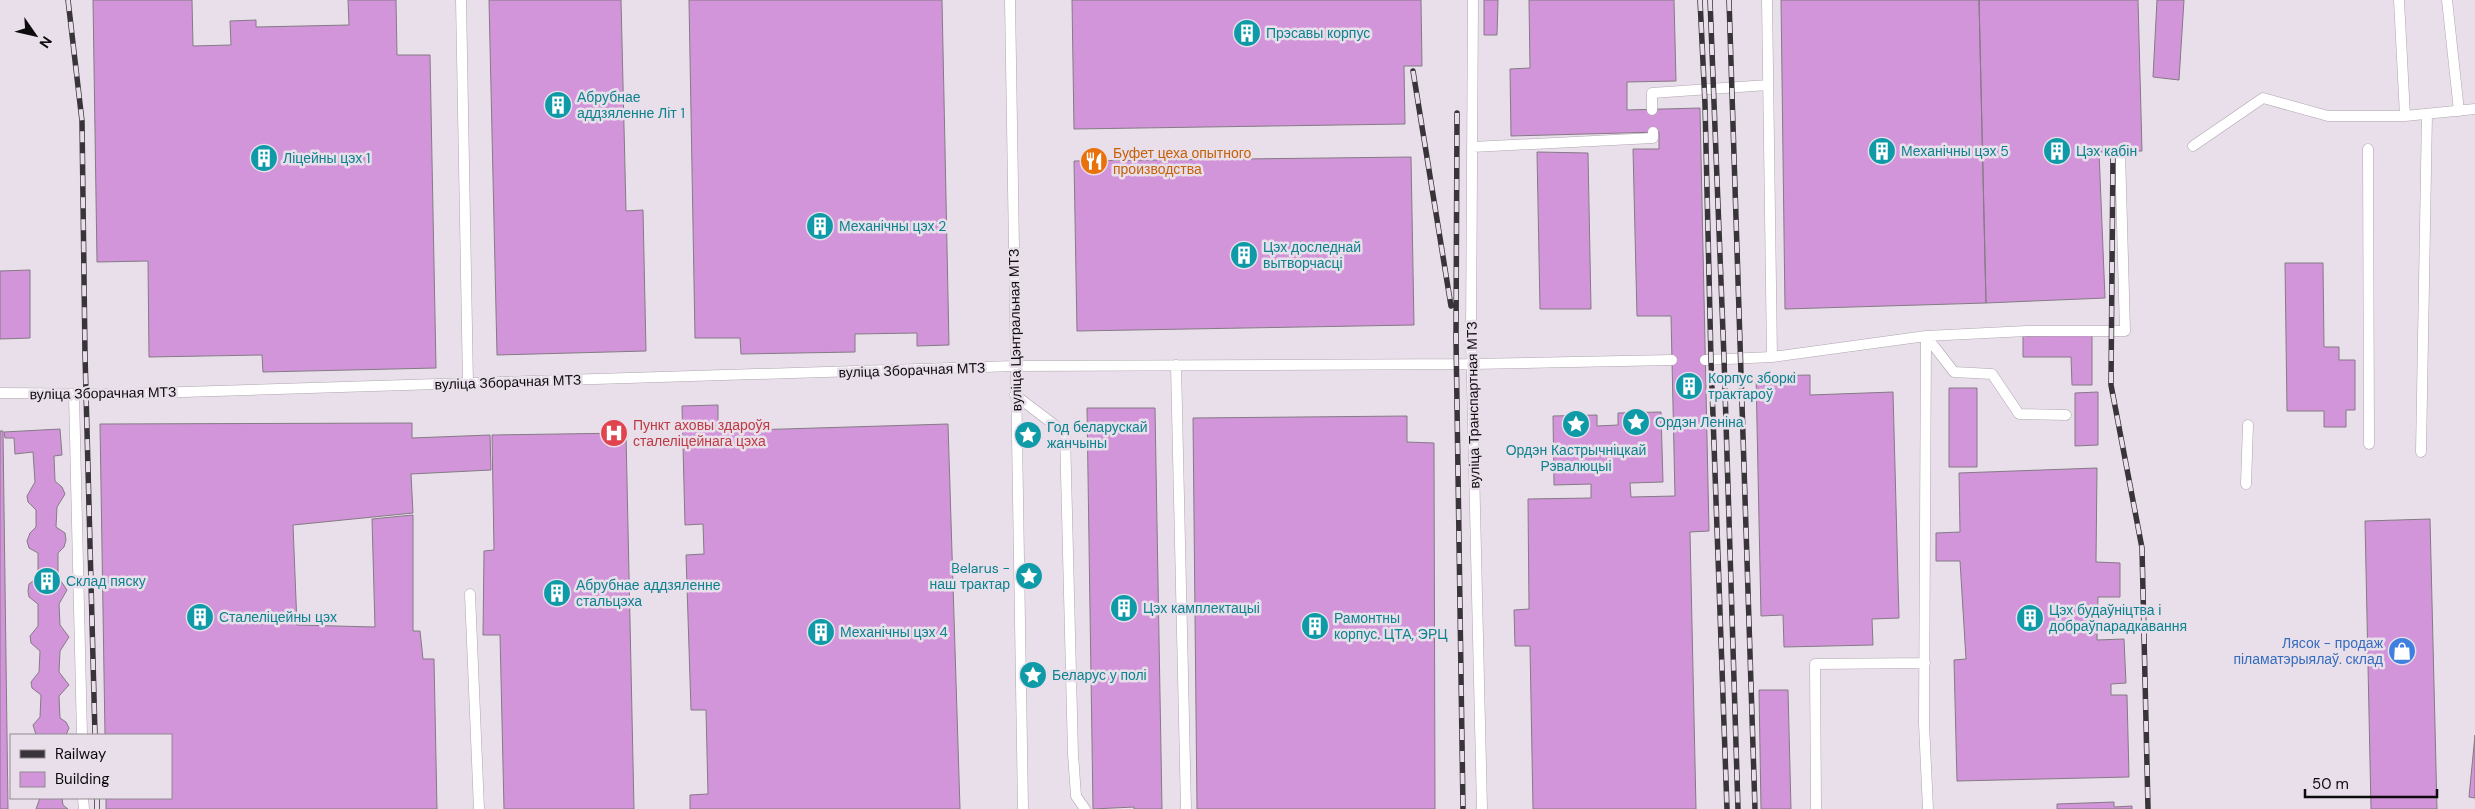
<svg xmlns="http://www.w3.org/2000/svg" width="2475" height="809" font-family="'DM Sans',sans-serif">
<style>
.building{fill:#d295d9;stroke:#847b85}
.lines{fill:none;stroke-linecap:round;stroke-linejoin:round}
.service-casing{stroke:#aea5af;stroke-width:11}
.service{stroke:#fff;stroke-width:10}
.rail-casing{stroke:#383439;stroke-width:5.5}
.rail{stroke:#e9dfea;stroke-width:4;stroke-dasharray:11;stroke-linecap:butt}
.labels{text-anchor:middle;stroke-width:5;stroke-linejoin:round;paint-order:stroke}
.culture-label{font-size:14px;fill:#0d838f;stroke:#e9dfea;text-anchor:start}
.food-label{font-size:14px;fill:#c56008;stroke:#e9dfea;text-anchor:start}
.street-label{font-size:14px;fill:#0e0b0f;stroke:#e9dfea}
.health-label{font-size:14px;fill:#be3a42;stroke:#e9dfea;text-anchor:start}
.shop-label{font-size:14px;fill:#366cbe;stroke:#e9dfea;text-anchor:end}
</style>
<rect width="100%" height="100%" fill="#e9dfea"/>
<!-- building -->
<path class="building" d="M93 0H192L193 46 231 45 230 21 256 20V27L349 25 348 0H396L397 55H430L436 368 263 372 262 355 149 357 148 261 97 262Z
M489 0H621L626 211 643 210 646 351 497 355Z
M689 0H942L949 345 917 346V333L855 334V352L741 354 740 338H695Z
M1072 0H1421L1422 66H1404L1405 124 1074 129Z
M1484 0H1498L1497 35H1484Z
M1529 0H1674L1676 81 1627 82V110L1700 108 1709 531 1690 532 1696 809H1533L1530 646H1515L1514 610 1529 609 1528 499 1591 498V484L1554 485 1553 416 1597 415V426L1618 425V413L1661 412 1663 482 1630 483 1631 497 1675 496 1671 316H1637L1633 149H1659V132L1511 136 1510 69 1530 68Z
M1781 0H1979L1986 303 1785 309Z
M1979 0H2138L2142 151 2099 152 2105 298 1986 303Z
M2157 0H2184L2179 80 2153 77Z
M1537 152 1588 153 1591 309H1540Z
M1411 157 1414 325 1077 331 1074 161Z
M2285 263H2323L2324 347H2339V360H2355V410H2346V427H2324V411H2287Z
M30 270V338L0 339V271Z
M2092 335V385H2072L2071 357H2023V336Z
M1810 375V395L1893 392 1899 618 1872 619 1873 645 1784 647 1783 615 1761 616 1756 376Z
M1949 388H1977V467H1949Z
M2098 392V445L2075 446V393Z
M718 405V431L948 424 960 809H690V795L708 794 706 710H691L686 555 704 554 703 524 685 525 682 406Z
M1087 408H1155L1162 809H1134V807L1093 809Z
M1407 416V442L1434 443 1435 809H1197L1193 418Z
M412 423V438L490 435 491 470 411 474 413 513 293 525 297 625 375 627 372 519 413 515V631H420L423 659H434L437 809H106V798H171V735H105L100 424Z
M60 429 62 455 54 456 55 481 62 487 65 494 57 507 56 527 65 533 66 540 64 547 58 553V577L67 590 59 604 60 625 69 637 60 651 59 672 69 685 59 696 60 718 66 722 69 728 66 735H36L33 725 40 717 41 695 32 688 31 682 39 672 40 651 31 643 30 636 38 626V604L29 597 28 591 29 584 38 577V553L29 548 27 541 30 533 36 527V510L28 502 27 496 35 482 33 452 15 454 14 438H5L4 432Z
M0 431H3L8 809H0Z
M626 433 634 809H504L500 635H483L484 551 494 550 492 435Z
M2097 468 2096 562 2120 563V597H2098L2097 640 2124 639 2126 683 2111 684V695H2127L2129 777 1957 781 1954 660 1966 659 1960 561H1936V533L1960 532 1959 473Z
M2430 519 2437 809H2371L2365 521Z
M1759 690H1788L1791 809H1761Z
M2475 735V798L2469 797Z
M40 798H62L63 805 68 809H36Z
M2114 802V807L2132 806V809H2057V804Z"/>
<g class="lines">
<!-- service casing -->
<g class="service-casing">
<path id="service" d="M461 0 468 384
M1010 0 1023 809
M1473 0 1471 337 1482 809
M1767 0 1772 357
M2447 0 2459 111
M1652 110V93L1768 85
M2405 116 2475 109
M2193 146 2263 98 2328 116H2405L2399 0
M1472 147 1653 138V132
M2368 149 2369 444
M1926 336 2027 331H2125L2120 152
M1926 336 1954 372 1992 374 2019 414 2066 415
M1705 360 1772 357 1926 336 1924 724 1928 809
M1176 365 1186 809
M0 393 120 394 1015 366 1472 364 1672 360
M74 395 82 735
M1015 395 1065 433 1073 754 1076 796 1085 809
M2421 452 2427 114
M2246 484 2248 425
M470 594 479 809
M83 798 84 809
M1816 809 1815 664 1925 663"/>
</g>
<!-- service -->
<use href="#service" class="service"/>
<!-- rail casing -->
<g class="rail-casing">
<path id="rail" d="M68 0 82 121 85 354 95 735
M1700 0 1705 104 1711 360 1727 809
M1710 0 1724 358 1738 809
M1729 0 1755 809
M1413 71 1451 306
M1457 113 1456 338 1463 809
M2113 152 2111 385 2142 548 2148 809
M97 798V809"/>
</g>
<!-- rail -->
<use href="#rail" class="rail"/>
</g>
<!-- icons -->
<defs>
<g id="building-disc" transform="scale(1.4375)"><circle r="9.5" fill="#0f9aa8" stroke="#e9dfea"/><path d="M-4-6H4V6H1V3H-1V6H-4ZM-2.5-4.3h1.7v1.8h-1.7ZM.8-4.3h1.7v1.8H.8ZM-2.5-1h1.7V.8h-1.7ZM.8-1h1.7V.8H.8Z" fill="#fff"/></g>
<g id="restaurant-disc" transform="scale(1.4375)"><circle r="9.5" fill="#e8710a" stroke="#e9dfea"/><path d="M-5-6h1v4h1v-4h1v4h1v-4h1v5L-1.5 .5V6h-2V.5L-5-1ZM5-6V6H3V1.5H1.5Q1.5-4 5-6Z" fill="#fff"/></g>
<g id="sight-disc" transform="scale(1.4375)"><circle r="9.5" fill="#0f9aa8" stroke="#e9dfea"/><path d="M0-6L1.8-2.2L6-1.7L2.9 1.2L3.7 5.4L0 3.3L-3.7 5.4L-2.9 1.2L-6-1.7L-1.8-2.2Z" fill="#fff"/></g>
<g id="hospital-disc" transform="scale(1.4375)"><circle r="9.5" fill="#e0444e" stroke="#e9dfea"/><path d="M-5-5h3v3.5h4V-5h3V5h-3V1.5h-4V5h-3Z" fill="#fff"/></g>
<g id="shop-disc" transform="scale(1.4375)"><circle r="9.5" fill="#3f7fe0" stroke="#e9dfea"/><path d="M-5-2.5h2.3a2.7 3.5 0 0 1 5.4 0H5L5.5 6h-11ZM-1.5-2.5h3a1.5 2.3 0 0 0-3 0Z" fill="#fff"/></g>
</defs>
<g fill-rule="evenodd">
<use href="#building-disc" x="1247" y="33"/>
<use href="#building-disc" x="558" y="105"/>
<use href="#building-disc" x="1882" y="151"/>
<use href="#building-disc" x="2057" y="151"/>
<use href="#building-disc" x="264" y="158"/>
<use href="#restaurant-disc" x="1094" y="161"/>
<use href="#building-disc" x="820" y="226"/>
<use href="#building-disc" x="1244" y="255"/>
<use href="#building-disc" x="1689" y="386"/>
<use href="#sight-disc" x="1636" y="422"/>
<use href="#sight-disc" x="1576" y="424"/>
<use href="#hospital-disc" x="614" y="433"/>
<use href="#sight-disc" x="1028" y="435"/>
<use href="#sight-disc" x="1029" y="576"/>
<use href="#building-disc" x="47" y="581"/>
<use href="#building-disc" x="557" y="593"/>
<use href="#building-disc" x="1124" y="608"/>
<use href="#building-disc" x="200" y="617"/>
<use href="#building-disc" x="2030" y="618"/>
<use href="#building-disc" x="1315" y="626"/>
<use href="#building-disc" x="821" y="632"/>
<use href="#shop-disc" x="2402" y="651"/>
<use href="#sight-disc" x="1033" y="675"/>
</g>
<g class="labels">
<!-- culture labels -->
<g class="culture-label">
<text x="1266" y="38">Прэсавы корпус</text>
<text x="577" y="102">Абрубнае<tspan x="577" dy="16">аддзяленне Літ 1</tspan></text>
<text x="1901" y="156">Механічны цэх 5</text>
<text x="2076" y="156">Цэх кабін</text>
<text x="283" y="163">Ліцейны цэх 1</text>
<text x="839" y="231">Механічны цэх 2</text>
<text x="1263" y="252">Цэх доследнай<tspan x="1263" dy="16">вытворчасці</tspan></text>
<text x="1708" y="383">Корпус зборкі<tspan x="1708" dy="16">трактароў</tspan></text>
<text x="1655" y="427">Ордэн Леніна</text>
<text x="1047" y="432">Год беларускай<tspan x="1047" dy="16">жанчыны</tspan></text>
<text x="1576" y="455" text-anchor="middle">Ордэн Кастрычніцкай<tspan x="1576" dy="16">Рэвалюцыі</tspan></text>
<text x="1010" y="573" text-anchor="end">Belarus -<tspan x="1010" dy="16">наш трактар</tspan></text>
<text x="66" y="586">Склад пяску</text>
<text x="576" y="590">Абрубнае аддзяленне<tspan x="576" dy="16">стальцэха</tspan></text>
<text x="1143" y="613">Цэх камплектацыі</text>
<text x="2049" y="615">Цэх будаўніцтва і<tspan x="2049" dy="16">добраўпарадкавання</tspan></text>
<text x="219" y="622">Сталеліцейны цэх</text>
<text x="1334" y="623">Рамонтны<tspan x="1334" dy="16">корпус. ЦТА, ЭРЦ</tspan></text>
<text x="840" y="637">Механічны цэх 4</text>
<text x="1052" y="680">Беларус у полі</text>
</g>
<!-- food labels -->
<g class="food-label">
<text x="1113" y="158">Буфет цеха опытного<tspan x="1113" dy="16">производства</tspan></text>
</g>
<!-- street labels -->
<g class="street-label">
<text transform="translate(1015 330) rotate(-91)" y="5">вуліца Цэнтральная МТЗ</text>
<text transform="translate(912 370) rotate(-2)" y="5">вуліца Зборачная МТЗ</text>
<text transform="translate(508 382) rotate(-2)" y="5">вуліца Зборачная МТЗ</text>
<text transform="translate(103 393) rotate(-1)" y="5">вуліца Зборачная МТЗ</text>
<text transform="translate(1473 405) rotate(-91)" y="5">вуліца Транспартная МТЗ</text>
</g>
<!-- health labels -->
<g class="health-label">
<text x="633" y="430">Пункт аховы здароўя<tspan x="633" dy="16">сталеліцейнага цэха</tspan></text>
</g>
<!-- shop labels -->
<g class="shop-label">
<text x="2383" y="648">Лясок - продаж<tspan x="2383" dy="16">піламатэрыялаў. склад</tspan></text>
</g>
</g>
<!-- legend -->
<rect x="10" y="734" width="162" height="65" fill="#e9dfea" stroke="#918a92"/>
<rect x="20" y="750" width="25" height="8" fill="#383439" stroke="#918a92"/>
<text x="55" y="759" font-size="15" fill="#0e0b0f">Railway</text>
<rect x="20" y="772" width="25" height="15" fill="#d295d9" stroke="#918a92"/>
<text x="55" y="784" font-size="15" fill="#0e0b0f">Building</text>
<!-- north arrow -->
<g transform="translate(35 35) rotate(124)" stroke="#e9dfea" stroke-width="4" paint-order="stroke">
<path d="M0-4L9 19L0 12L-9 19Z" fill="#0e0b0f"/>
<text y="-8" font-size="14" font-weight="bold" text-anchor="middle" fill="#0e0b0f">N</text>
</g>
<!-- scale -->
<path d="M2305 789v8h132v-8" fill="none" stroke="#0e0b0f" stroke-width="2.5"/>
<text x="2312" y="789" font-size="15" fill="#0e0b0f" stroke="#e9dfea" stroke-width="4" paint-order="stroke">50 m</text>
</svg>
